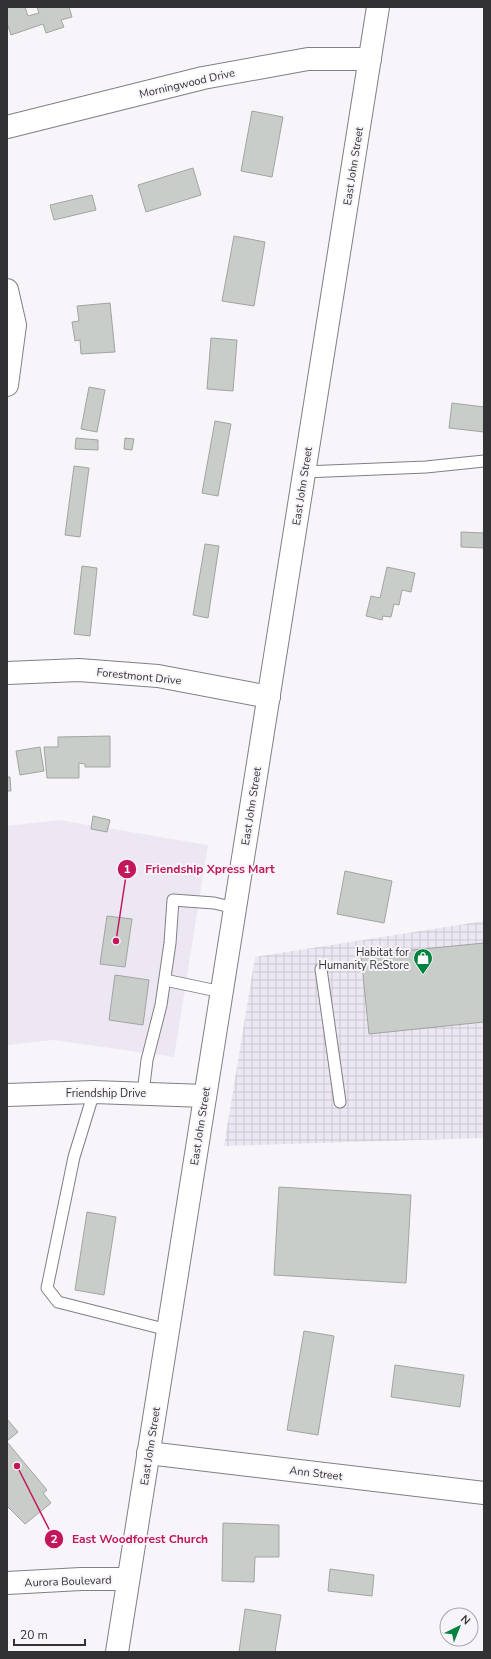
<svg xmlns="http://www.w3.org/2000/svg" width="491" height="1659" font-family="'Nunito Sans',sans-serif">
<style>
.built{fill:#ece7f3}
.industrial{fill:url(#industrial-grid)}
.building{fill:#c9cdca;stroke:#a1a5a1}
.lines{fill:none;stroke-linecap:round;stroke-linejoin:round}
.service-casing{stroke:#817f84;stroke-width:13}
.minor-casing{stroke:#817f84;stroke-width:24}
.tertiary-casing{stroke:#817f84;stroke-width:24}
.secondary-casing{stroke:#817f84;stroke-width:24}
.service{stroke:#fff;stroke-width:11}
.minor{stroke:#fff;stroke-width:22}
.tertiary{stroke:#fff;stroke-width:22}
.secondary{stroke:#fff;stroke-width:22}
.labels{text-anchor:middle;stroke-width:4;stroke-linejoin:round;paint-order:stroke}
.street-label{font-size:11px;fill:#323133;stroke:#f7f5fa}
.poi-label{font-size:11px;fill:#323133;stroke:#f7f5fa;text-anchor:end}
.leader{fill:none;stroke:#c2185b;stroke-width:1.5}
.callout-dot{fill:#c2185b;stroke:#f7f5fa;stroke-width:1.5}
.mark-label{font-size:12px;text-anchor:middle;font-weight:bold;fill:#fff}
.callout-label{font-size:12px;text-anchor:middle;font-weight:bold;fill:#c2185b;stroke:#f7f5fa;stroke-width:4;stroke-linejoin:round;paint-order:stroke}
</style>
<defs>
<pattern id="industrial-grid" width="8" height="8" patternUnits="userSpaceOnUse"><rect width="8" height="8" fill="#ece7f3"/><path d="M0 4h8M4 0v8" fill="none" stroke="#cbc7d1"/></pattern>
</defs>
<rect width="100%" height="100%" fill="#f7f5fa"/>
<!-- built -->
<path class="built" d="M59 820 208 845 174 1057 53 1040 7 1045V826Z"/>
<!-- industrial -->
<path class="industrial" d="M484 921V1138L224 1146 255 957Z"/>
<!-- building -->
<path class="building" d="M10 7H25L28 16 39 13 37 7H69L72 17 61 20 64 27 46 33 43 24 11 35 7 23V8Z
M252 111 283 117 272 177 241 171Z
M193 168 201 195 146 212 138 185Z
M92 195 96 210 54 220 50 205Z
M234 236 265 242 254 306 222 301Z
M110 303 115 352 81 354 80 340 75 341 72 322 79 321 77 306Z
M211 338 237 340 233 391 207 389Z
M89 387 105 390 97 432 81 429Z
M452 403 484 407V432L449 428Z
M215 421 231 424 218 496 202 493Z
M76 438 98 440V450L75 449Z
M125 438 134 439 132 450 124 449Z
M74 466 89 468 80 537 65 535Z
M461 532 484 533V548L461 547Z
M205 544 219 546 208 618 193 615Z
M82 566 97 568 90 636 74 634Z
M387 567 415 573 411 592 402 590 399 605 394 604 391 617 383 616 382 620 366 616 371 596 380 598Z
M110 736V767H85V764L79 763V778H47L44 747H58V737Z
M40 747 44 771 20 775 16 751Z
M7 777H10L11 791H7Z
M93 816 110 820 107 832 91 829Z
M345 871 392 881 384 923 337 914Z
M107 916 132 919 125 967 100 964Z
M484 943V1022L369 1034 361 955Z
M115 975 149 980 143 1025 109 1020Z
M279 1187 411 1195 406 1283 274 1275Z
M87 1212 116 1217 104 1295 75 1290Z
M304 1331 334 1336 318 1435 287 1430Z
M395 1365 464 1375 460 1407 391 1397Z
M7 1419 18 1432 7 1441Z
M7 1442 47 1490 43 1493 51 1503 25 1524 7 1506Z
M223 1523 279 1525V1557H255L254 1582 222 1581Z
M330 1569 374 1575 372 1596 328 1591Z
M245 1609 281 1615 275 1652H239Z"/>
<g class="lines">
<!-- service casing -->
<g class="service-casing">
<path id="service" d="M304 472 426 467 484 461
M321 969 340 1102
M165 980 222 992
M94 1092 74 1157 47 1288 58 1302 168 1330
M143 1093 147 1060 161 1005 170 943 173 900 214 903 235 908"/>
</g>
<!-- minor casing -->
<g class="minor-casing">
<path id="minor" d="M7 127 203 78 308 59H370
M7 290 15 325 7 385
M7 673 79 670 158 676 269 697
M7 1095 94 1092 205 1096
M148 1453 484 1493"/>
</g>
<!-- tertiary casing -->
<g class="tertiary-casing">
<path id="tertiary" d="M7 1583 81 1579H128"/>
</g>
<!-- secondary casing -->
<g class="secondary-casing">
<path id="secondary" d="M117 1652 378 7"/>
</g>
<!-- service -->
<use href="#service" class="service"/>
<!-- minor -->
<use href="#minor" class="minor"/>
<!-- tertiary -->
<use href="#tertiary" class="tertiary"/>
<!-- secondary -->
<use href="#secondary" class="secondary"/>
</g>
<!-- icons -->
<defs>
<g id="shop-pin" transform="scale(1)"><path d="M0 17L-7.5 6A9.5 9.5 0 1 1 7.5 6Z" fill="#00833e" stroke="#f7f5fa"/><path d="M-5-2.5h2.3a2.7 3.5 0 0 1 5.4 0H5L5.5 6h-11ZM-1.5-2.5h3a1.5 2.3 0 0 0-3 0Z" fill="#fff"/></g>
</defs>
<g fill-rule="evenodd">
<use href="#shop-pin" x="423" y="958"/>
</g>
<g class="labels">
<!-- street labels -->
<g class="street-label">
<text transform="translate(187 83) rotate(-13)" y="4">Morningwood Drive</text>
<text transform="translate(353 166) rotate(-81)" y="4">East John Street</text>
<text transform="translate(302 486) rotate(-81)" y="4">East John Street</text>
<text transform="translate(139 676) rotate(6)" y="4">Forestmont Drive</text>
<text transform="translate(251 806) rotate(-81)" y="4">East John Street</text>
<text x="106" y="1097">Friendship Drive</text>
<text transform="translate(200 1126) rotate(-81)" y="4">East John Street</text>
<text transform="translate(150 1446) rotate(-81)" y="4">East John Street</text>
<text transform="translate(316 1473) rotate(7)" y="4">Ann Street</text>
<text transform="translate(68 1581) rotate(-2)" y="4">Aurora Boulevard</text>
</g>
<!-- poi labels -->
<g class="poi-label">
<text x="409" y="956">Habitat for<tspan x="409" dy="13">Humanity ReStore</tspan></text>
</g>
</g>
<!-- callouts -->
<path class="leader" d="M116 941L127 869M17 1466L54 1539"/>
<g class="callout-dot">
<circle cx="116" cy="941" r="4"/>
<circle cx="17" cy="1466" r="4"/>
<circle cx="127" cy="869" r="10"/>
<circle cx="54" cy="1539" r="10"/>
</g>
<g class="mark-label">
<text x="127" y="873">1</text>
<text x="54" y="1543">2</text>
</g>
<g class="callout-label">
<text x="210" y="873">Friendship Xpress Mart</text>
<text x="140" y="1543">East Woodforest Church</text>
</g>
<!-- border -->
<rect width="491" height="1659" fill="none" stroke="#323133" stroke-width="16"/>
<!-- north arrow -->
<g transform="translate(459 1627) rotate(43)"><circle r="19" fill="#f7f5fa" stroke="#a8a7aa"/>
<path d="M0-3L7 15L0 10L-7 15Z" fill="#00833e"/>
<text y="-6" font-size="11" font-weight="bold" text-anchor="middle" fill="#323133">N</text>
</g>
<!-- scale -->
<path d="M14 1639v6h71v-6" fill="none" stroke="#323133" stroke-width="2"/>
<text x="20" y="1639" font-size="12" fill="#323133" stroke="#f7f5fa" stroke-width="3" paint-order="stroke">20 m</text>
</svg>
